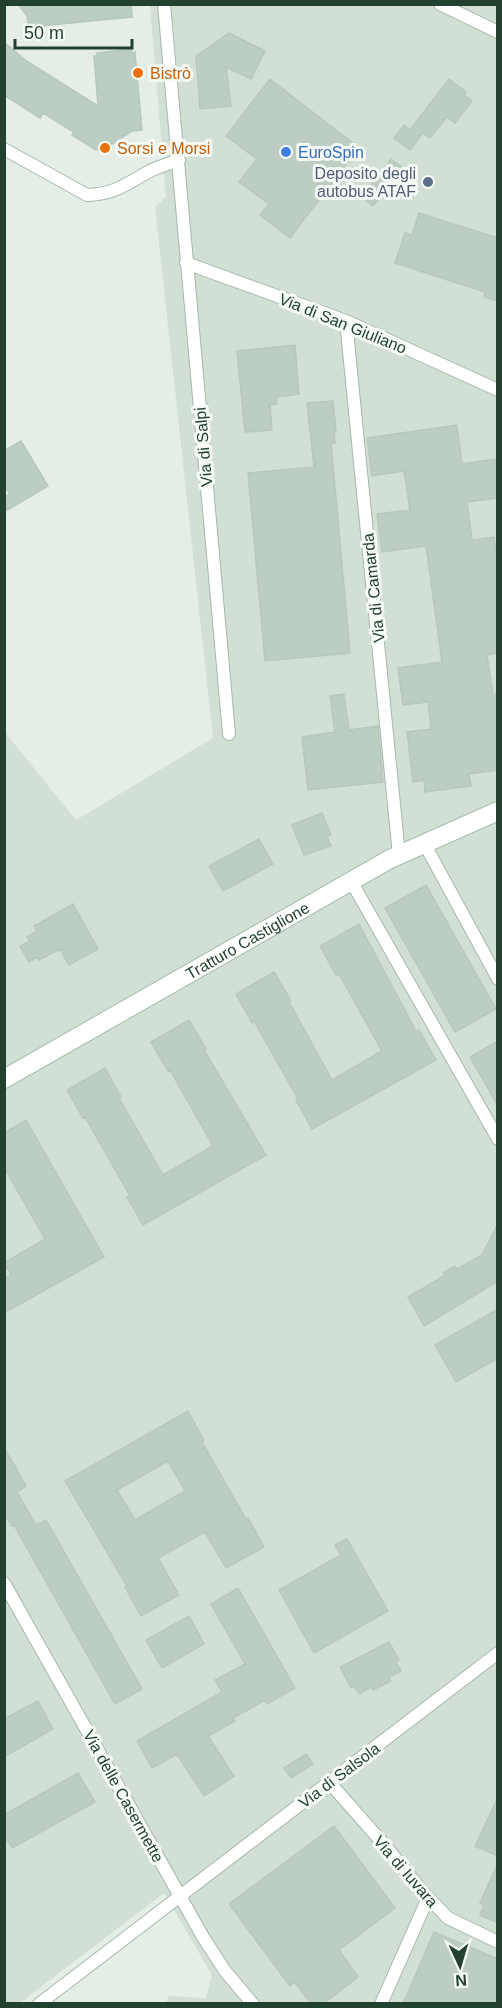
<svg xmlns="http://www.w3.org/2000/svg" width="502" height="2008" font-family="Helvetica,sans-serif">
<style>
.built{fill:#d2dfd5}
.building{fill:#bccdc1;stroke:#b6c9bb;stroke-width:1.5;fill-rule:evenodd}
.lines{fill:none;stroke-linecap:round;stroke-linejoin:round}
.street-casing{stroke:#a6b7ac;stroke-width:14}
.secondary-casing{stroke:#a5beae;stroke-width:20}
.street{stroke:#fff;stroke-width:12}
.secondary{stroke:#fff;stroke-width:18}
.food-dot{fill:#e8710a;stroke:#f5faf6;stroke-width:2}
.shop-dot{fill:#3f7fe0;stroke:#f5faf6;stroke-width:2}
.service-dot{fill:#5c6f8a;stroke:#f5faf6;stroke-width:2}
.labels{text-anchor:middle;stroke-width:6;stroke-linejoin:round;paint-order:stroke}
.food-label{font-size:16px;fill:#c56008;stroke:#f5faf6;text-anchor:start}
.shop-label{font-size:16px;fill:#366cbe;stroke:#f5faf6;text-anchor:start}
.service-label{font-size:16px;fill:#4e5e75;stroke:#f5faf6;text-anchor:end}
.street-label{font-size:16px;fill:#22422f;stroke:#f5faf6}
</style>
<rect width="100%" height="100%" fill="#e4eee7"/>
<!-- built -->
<path class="built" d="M150 5H497V2003H166L169 1996 206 1998 212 1975 164 1893 20 2003H5L4 731 76 820 213 738 155 207 166 197Z"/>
<!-- building -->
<path class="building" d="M18 4H131L132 17 31 27V23H28L27 16Z
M229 33 265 51 251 79 226 67 231 106 200 109 196 56Z
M4 42 28 62 98 106 94 56H97V53L131 49 132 53 135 52 142 130 132 131 109 146 96 150 72 135 74 132 43 113 40 118 4 95Z
M270 79 359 148 290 238 260 215 269 204 239 182 257 159 226 136Z
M449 79 466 92 464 95 472 101 455 123 447 117 430 138 423 133 410 150 394 138 404 125 410 130Z
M391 159 403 168 373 206 362 197Z
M419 213 498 238V301L484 297 485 292 395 263 405 233 412 235Z
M295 345 299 394 276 397 277 404 270 405 272 430 245 432 237 351Z
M333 401 336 432H334L335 443H331L350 653 265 661 248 473 314 467 307 403Z
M457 425 462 464 495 459 498 475V498L467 502 472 540 494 537 498 563V653L487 655 493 694H498V770L469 774 471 786 425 792 424 780 413 782 407 732 431 729 428 702 403 705 398 668 442 662 426 546 382 552 377 514 410 510 404 471 372 476 367 438Z
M21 441 48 486 4 512V497L10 494 4 484V451Z
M344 694 349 730 378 726 383 782 308 790 302 737 335 732 330 696Z
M322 813 331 835 327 836 331 846 304 855 292 825Z
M259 839 273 864 223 891 209 866Z
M426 885 496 1009 455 1032 385 908Z
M73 904 98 949 69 965 60 949 39 960 37 957 29 962 20 946 30 941 27 937 37 931 34 926Z
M359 924 416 1031 419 1030 436 1060 312 1129 296 1100 298 1099 254 1021 252 1023 236 994 274 972 291 1001 289 1002 332 1080 382 1051 339 974 336 975 320 946Z
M189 1020 206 1049 204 1050 266 1155 143 1225 127 1197 130 1196 85 1117 83 1118 67 1090 105 1068 121 1097 119 1098 163 1175 213 1146 170 1070 168 1071 151 1042Z
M498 1041V1106L470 1057Z
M26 1120 104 1257 4 1313V1279L11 1275 4 1263 45 1239 4 1167V1133Z
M498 1223V1281L424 1326 408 1297 444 1276 443 1273 455 1266 457 1269 482 1255Z
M498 1309V1358L456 1382 435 1345Z
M188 1411 204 1441 202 1442 246 1519 248 1518 264 1547 226 1568 205 1532 158 1558 179 1595 141 1616 125 1587 127 1586 65 1481ZM168 1461 185 1491 135 1520 117 1490Z
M4 1447 26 1486 17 1492 36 1525 46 1520 142 1689 115 1704 14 1525 12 1526 4 1514Z
M347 1539 388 1611 314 1653 279 1590 341 1555 335 1545Z
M238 1588 295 1688 267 1704 265 1700 233 1718 235 1721 208 1736 234 1776 204 1796 177 1754 152 1768 137 1741 222 1692 215 1680 245 1664 211 1604Z
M189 1616 204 1644 162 1668 146 1640Z
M389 1642 399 1660 396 1662 401 1671 389 1677 391 1681 373 1690 371 1687 359 1694 354 1686 351 1688 340 1667Z
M38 1701 53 1729 4 1757V1719Z
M306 1754 313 1764 291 1778 284 1768Z
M78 1773 95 1802 12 1848 4 1834V1815Z
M498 1797V1856L475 1846Z
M334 1826 395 1908 339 1950 358 1977 323 2004H311L295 1982 290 1986 229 1904Z
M498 1863V1923L480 1915 484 1905 480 1903Z
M434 1932 498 1959V2004H403Z"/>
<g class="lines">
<!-- street casing -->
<g class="street-casing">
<path id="street" d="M164 4 229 734
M440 4 498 32
M4 149 87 195C114 194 125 185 148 172 157 167 168 164 179 160
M186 263 346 321 498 390
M346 321 399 855
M424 843 498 979
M351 881 498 1139
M4 1583 203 1937 225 1971 253 2004
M329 1782 388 1849 421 1890 448 1918 498 1942
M39 2004 498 1653
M381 2004 428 1898"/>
</g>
<!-- secondary casing -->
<g class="secondary-casing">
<g id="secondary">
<path id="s1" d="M4 1079 390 859 498 811"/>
</g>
</g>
<!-- street -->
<use href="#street" class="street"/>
<!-- secondary -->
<use href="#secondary" class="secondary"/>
</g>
<!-- markers -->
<g class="food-dot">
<circle cx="138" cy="73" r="6"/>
<circle cx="105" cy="148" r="6"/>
</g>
<circle class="shop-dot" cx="286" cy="152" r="6"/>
<circle class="service-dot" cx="428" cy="182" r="6"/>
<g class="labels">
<!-- food labels -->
<g class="food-label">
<text x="150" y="79">Bistrò</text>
<text x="117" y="154">Sorsi e Morsi</text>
</g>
<!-- shop labels -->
<g class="shop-label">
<text x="298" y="158">EuroSpin</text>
</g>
<!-- service labels -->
<g class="service-label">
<text x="416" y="179">Deposito degli<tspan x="416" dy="18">autobus ATAF</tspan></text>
</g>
<!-- street labels -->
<g class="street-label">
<text transform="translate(343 323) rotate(22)" y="6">Via di San Giuliano</text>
<text transform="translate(203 447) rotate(-95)" y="6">Via di Salpi</text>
<text transform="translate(373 588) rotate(-96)" y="6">Via di Camarda</text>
<text dy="6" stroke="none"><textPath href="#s1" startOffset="280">Tratturo Castiglione</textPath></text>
<text transform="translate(339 1775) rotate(-37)" y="6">Via di Salsola</text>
<text transform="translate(124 1796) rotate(61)" y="6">Via delle Casermette</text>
<text transform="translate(406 1871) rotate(49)" y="6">Via di Iuvara</text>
</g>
</g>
<!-- border -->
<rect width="502" height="2008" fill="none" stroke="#22422f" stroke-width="12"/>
<!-- north arrow -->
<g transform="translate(460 1966) rotate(176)" stroke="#f5faf6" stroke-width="4.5" paint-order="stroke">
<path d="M0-4.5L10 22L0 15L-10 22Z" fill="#22422f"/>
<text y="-9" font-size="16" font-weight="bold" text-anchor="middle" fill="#22422f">N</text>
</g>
<!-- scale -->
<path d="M15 39v9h117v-9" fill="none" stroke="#22422f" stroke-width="3"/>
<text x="24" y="39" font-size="18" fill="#22422f" stroke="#f5faf6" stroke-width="4.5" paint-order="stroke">50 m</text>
</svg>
